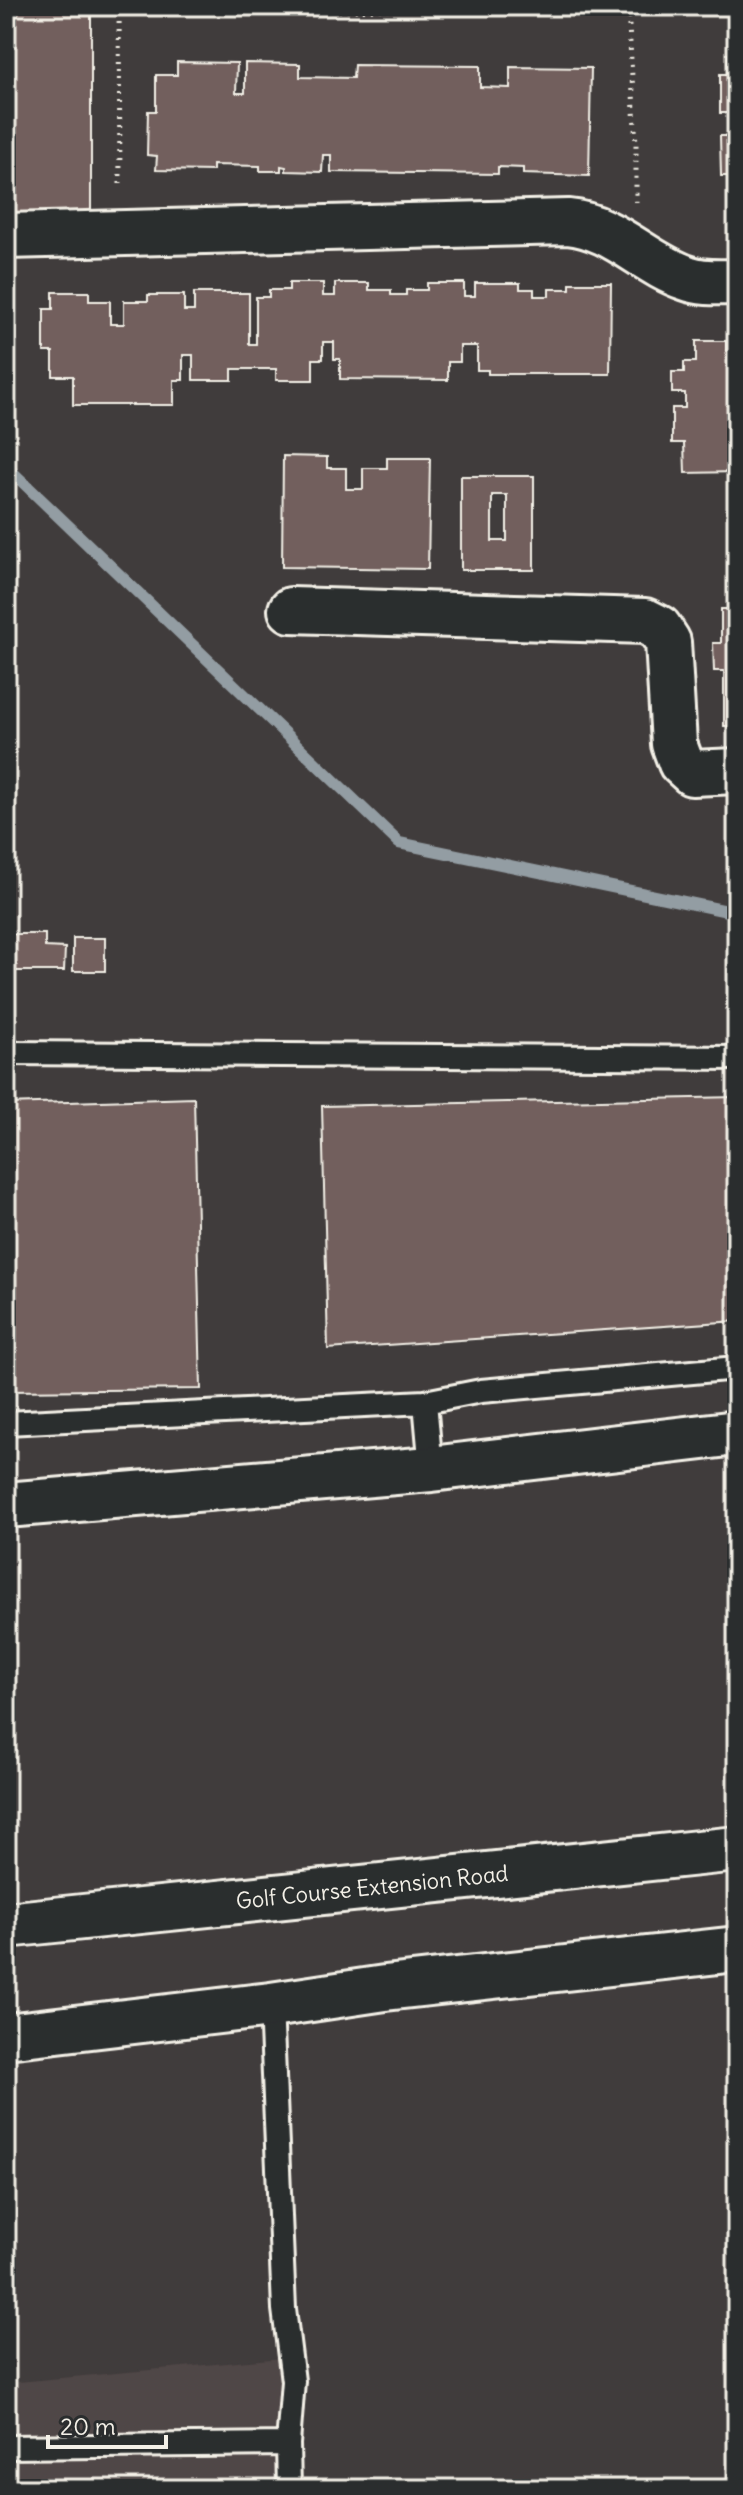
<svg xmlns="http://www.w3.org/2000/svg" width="743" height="2495" font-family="Delius,sans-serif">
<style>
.built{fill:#4f4646}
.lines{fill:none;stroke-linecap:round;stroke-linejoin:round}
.stream{stroke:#939da3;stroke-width:12}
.building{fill:#725f5d;stroke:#f4f1e8;stroke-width:2;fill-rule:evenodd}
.service-casing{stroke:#f4f1e8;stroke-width:28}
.minor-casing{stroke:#f4f1e8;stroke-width:50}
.secondary-casing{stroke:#f4f1e8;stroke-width:50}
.path{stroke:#f4f1e8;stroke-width:5;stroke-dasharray:2 6;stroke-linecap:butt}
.service{stroke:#2a2d2e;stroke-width:22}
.minor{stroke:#2a2d2e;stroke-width:44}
.secondary{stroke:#2a2d2e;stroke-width:44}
.labels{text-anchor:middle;stroke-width:6;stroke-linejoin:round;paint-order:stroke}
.street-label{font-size:22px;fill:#f4f1e8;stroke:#2a2d2e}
</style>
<rect width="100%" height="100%" fill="#403c3c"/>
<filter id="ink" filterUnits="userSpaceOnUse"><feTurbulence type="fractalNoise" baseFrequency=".0125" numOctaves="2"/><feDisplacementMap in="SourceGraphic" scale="16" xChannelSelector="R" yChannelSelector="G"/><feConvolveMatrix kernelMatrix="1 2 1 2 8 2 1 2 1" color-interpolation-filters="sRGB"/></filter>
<g filter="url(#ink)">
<!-- built -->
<path class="built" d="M282 2358 285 2489H6V2383Z"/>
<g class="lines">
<!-- stream -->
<path class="stream" d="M6 466 399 843 737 913"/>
</g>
<!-- building -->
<path class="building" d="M6 6H91V213H6Z
M728 54H737V113H720V74H728Z
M177 62 237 63 236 93H245V63L300 64V77L353 78 354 65 480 66V87L510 88V67L591 68 589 176 523 174V168L498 167V174L331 172V155H323L322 172 286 171V167L281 166V171H260V166L213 165V171L156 170 157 156 147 155 148 111H156V75H177Z
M720 136H737V199H732V176H721Z
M289 283H323V296H335V283H369V290H391V295H406V290H427V283H464V296H475V283H520V289H534V296H549V289H570V283H611L610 374H488V370H477V346H460V362H448V380L340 379V359H334V342H323V359H313V380H276V369H232V380H193V355H183V380H174V405H73V376H53V352H44V309H53V292H89V301H110V324H124V301H148V295H184V311H194V293H249V344H256V297H269V290H289Z
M731 328H737V390H731V403H737V472L685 473 684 443H672V408H685V393H672V372H684V362H696V341H726V350H731Z
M283 456 327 457V468H346V489H363V468H387V458H430L428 569 282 567Z
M461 476H534V570H461ZM492 495H507V541H492Z
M721 609H737V726H724V671H714L713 643H721Z
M6 934H45V947L65 948 64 971H6Z
M73 938H105V971H73Z
M737 1097V1321L328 1349 322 1106Z
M194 1098 201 1389 6 1391V1104Z"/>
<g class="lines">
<!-- service casing -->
<g class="service-casing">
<path id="service" d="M6 1053 737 1058
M425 1402 431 1469
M6 1423 425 1402 481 1391 737 1368
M271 2005 284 2309 293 2381 288 2444 289 2489
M6 2447 288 2444"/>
</g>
<!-- minor casing -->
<g class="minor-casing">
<path id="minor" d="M6 236 568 222C614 226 645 264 687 278 703 284 721 282 737 282
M291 610 645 621 659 628 668 642 674 744 681 763 692 773 737 771
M6 1505 431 1469 737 1433"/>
</g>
<!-- secondary casing -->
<g class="secondary-casing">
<g id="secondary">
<path id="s1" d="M6 1925 737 1849"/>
<path d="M6 2036 271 2005 385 1988 737 1949"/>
</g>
</g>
<!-- path -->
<path class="path" d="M119 6 120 184
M139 6 201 11H326L455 6 628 8
M628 9 636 144V202"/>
<!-- service -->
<use href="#service" class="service"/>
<!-- minor -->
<use href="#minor" class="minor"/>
<!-- secondary -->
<use href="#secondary" class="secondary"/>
</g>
</g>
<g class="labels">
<!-- street labels -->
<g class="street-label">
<text dy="8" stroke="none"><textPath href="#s1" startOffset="368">Golf Course Extension Road</textPath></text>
</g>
</g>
<!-- margin -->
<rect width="743" height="2495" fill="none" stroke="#2a2d2e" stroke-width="32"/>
<rect x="16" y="16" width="711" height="2463" fill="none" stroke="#f4f1e8" stroke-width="3" filter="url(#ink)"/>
<!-- scale -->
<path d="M48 2435v12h118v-12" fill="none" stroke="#f4f1e8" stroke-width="4"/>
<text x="60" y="2435" font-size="24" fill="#f4f1e8" stroke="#2a2d2e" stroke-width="6" paint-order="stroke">20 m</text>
</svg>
